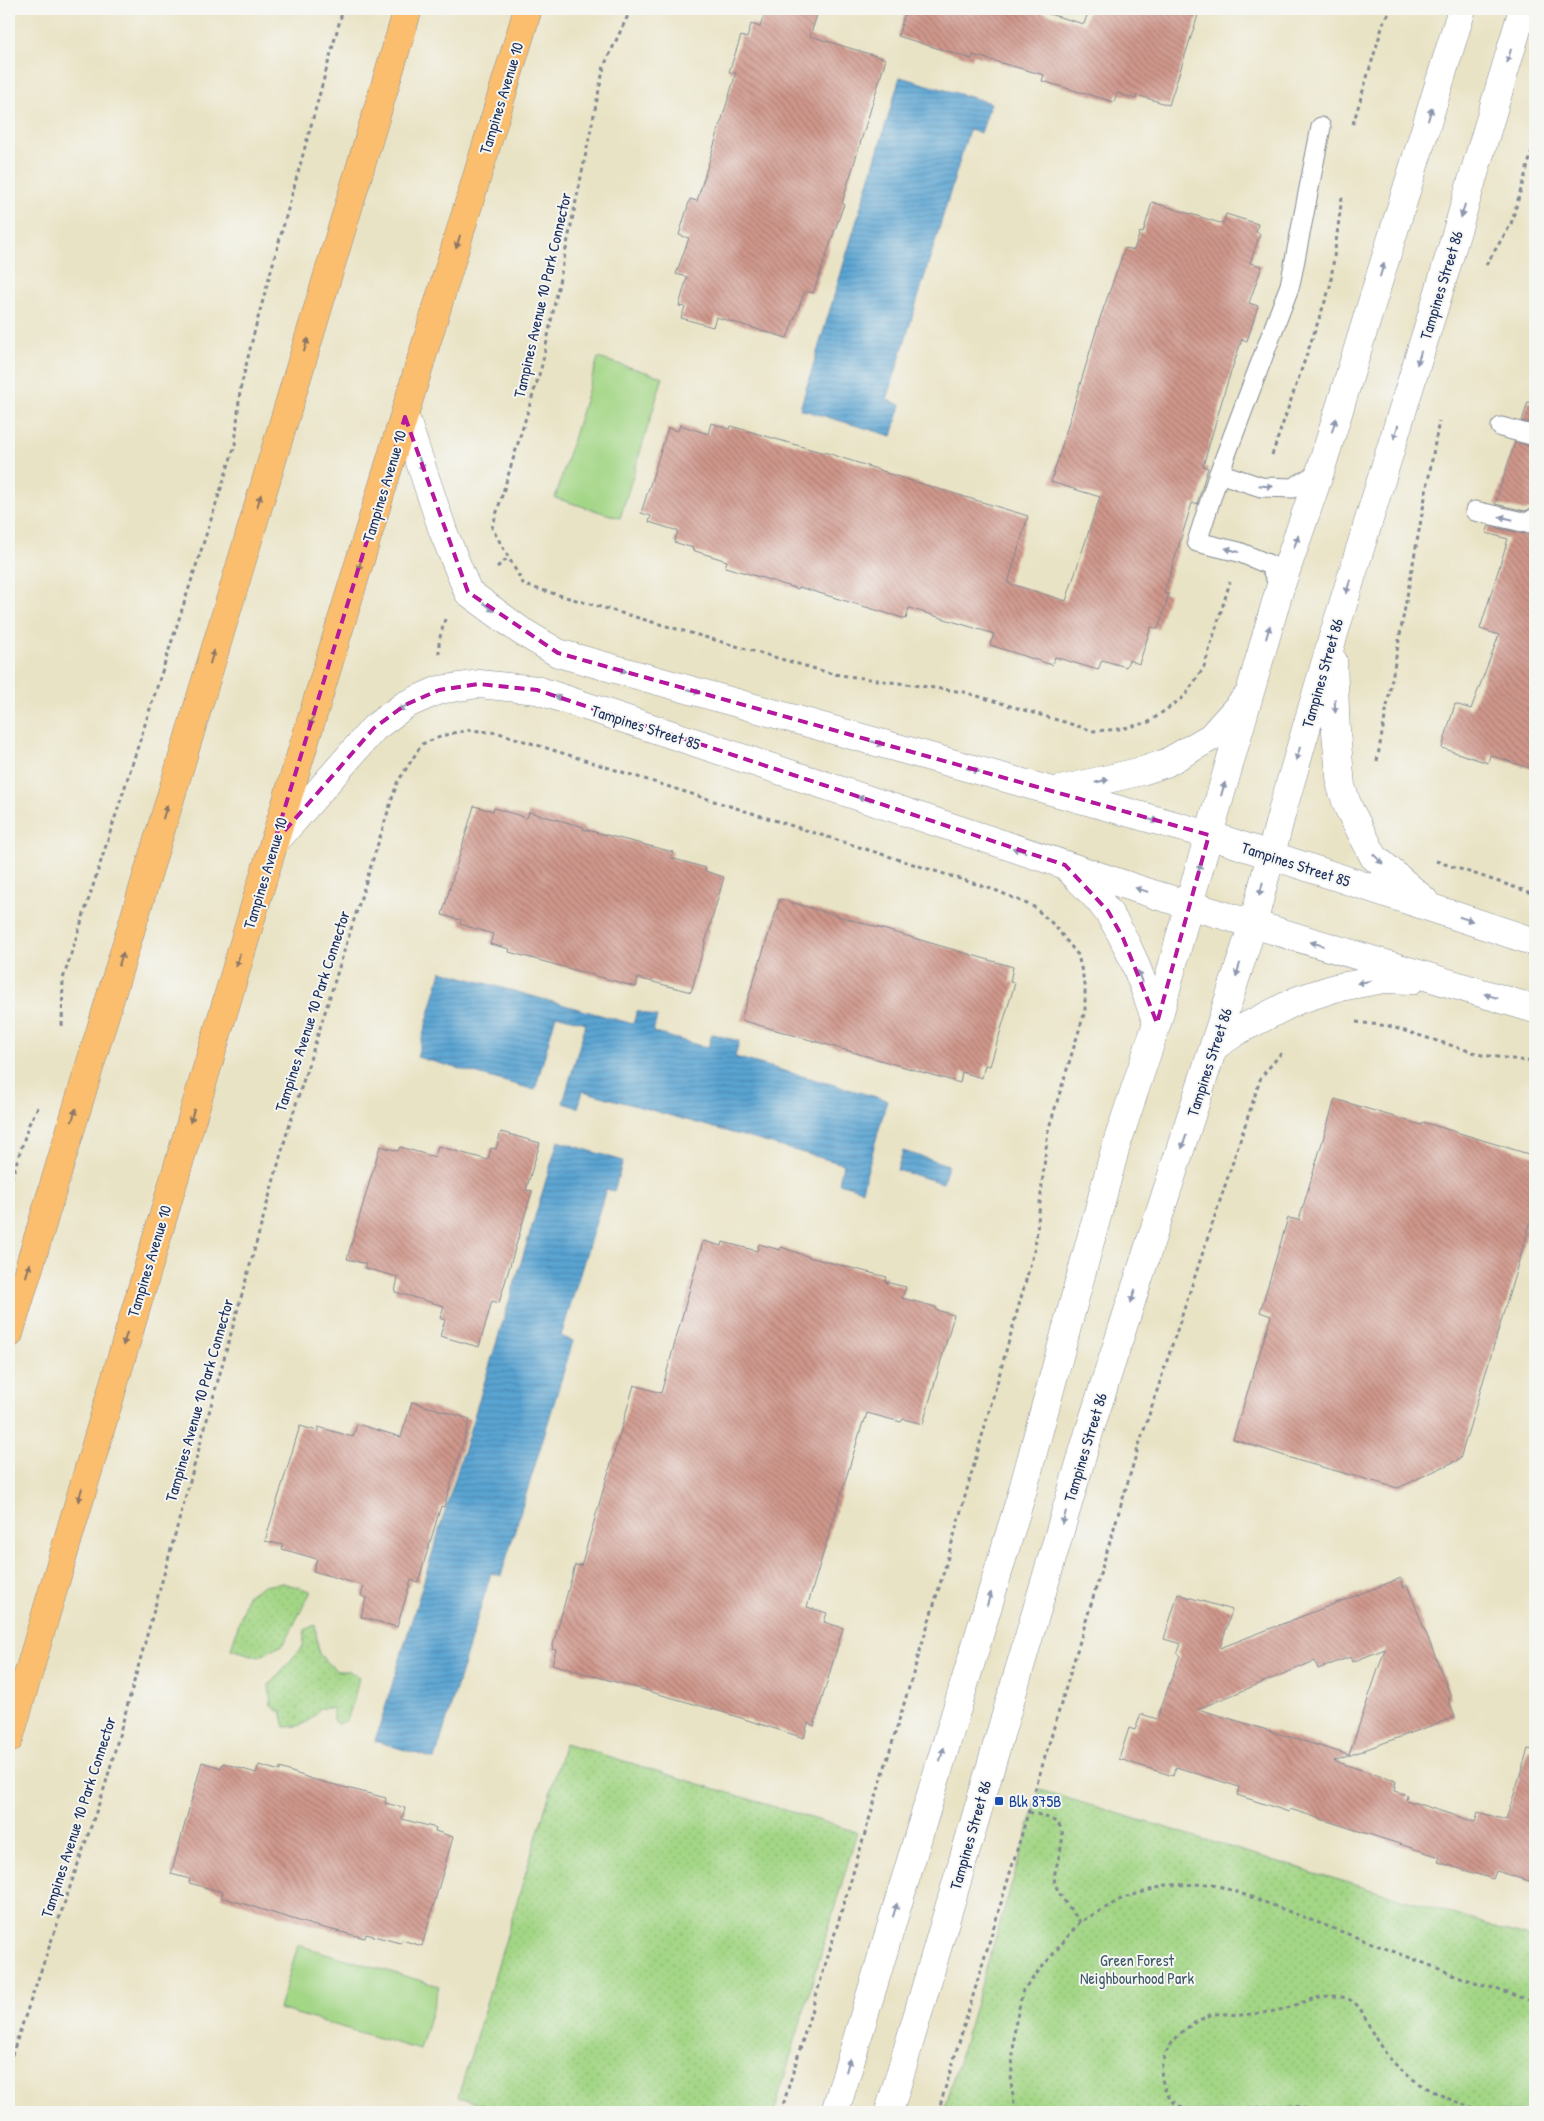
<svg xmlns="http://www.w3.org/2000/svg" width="1544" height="2121" font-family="'Patrick Hand',sans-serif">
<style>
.grass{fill:url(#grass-dots);stroke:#5f8272}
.garden{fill:#a3d685;stroke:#5f8272}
.water{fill:url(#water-rules);stroke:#3a6a98}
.building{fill:url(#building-back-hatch);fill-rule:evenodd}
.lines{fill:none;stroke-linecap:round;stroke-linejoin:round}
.service-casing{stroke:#828992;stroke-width:21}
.minor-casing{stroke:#828992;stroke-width:29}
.primary-casing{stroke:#828992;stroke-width:29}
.path{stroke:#828992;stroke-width:3;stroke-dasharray:4 4;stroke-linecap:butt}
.service{stroke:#fff;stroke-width:19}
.minor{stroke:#fff;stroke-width:28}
.primary{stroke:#fbbe6e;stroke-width:28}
.oneway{fill:#8d97ae}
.oneway2{fill:#8b7666}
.marked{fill:none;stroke:#b5179e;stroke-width:4;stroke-dasharray:10 6;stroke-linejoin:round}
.transit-dot{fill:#1a4fb4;stroke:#f6f6f2;stroke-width:2}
.labels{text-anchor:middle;stroke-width:4;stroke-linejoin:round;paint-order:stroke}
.street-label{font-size:16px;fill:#1b2f5e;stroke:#f6f6f2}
.transit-label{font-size:16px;fill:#164399;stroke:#f6f6f2;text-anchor:start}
.park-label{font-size:16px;fill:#3d5968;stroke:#f6f6f2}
</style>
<defs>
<pattern id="grass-dots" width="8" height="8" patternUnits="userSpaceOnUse" patternTransform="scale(1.25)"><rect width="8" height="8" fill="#a3d685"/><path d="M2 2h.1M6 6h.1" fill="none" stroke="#8cb875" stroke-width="1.8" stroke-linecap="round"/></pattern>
<pattern id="water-rules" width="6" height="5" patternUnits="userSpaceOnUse" patternTransform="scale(1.25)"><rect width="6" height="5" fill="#5aa4d2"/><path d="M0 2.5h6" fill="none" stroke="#4a86ae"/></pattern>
<pattern id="building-back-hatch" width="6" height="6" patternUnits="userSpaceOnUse" patternTransform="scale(1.25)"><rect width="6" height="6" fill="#d0978b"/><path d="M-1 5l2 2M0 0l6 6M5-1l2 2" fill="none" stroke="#a87c75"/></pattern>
</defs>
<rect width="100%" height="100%" fill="#f6f6f2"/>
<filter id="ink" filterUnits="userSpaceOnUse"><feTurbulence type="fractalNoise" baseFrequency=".02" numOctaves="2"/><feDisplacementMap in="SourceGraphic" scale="10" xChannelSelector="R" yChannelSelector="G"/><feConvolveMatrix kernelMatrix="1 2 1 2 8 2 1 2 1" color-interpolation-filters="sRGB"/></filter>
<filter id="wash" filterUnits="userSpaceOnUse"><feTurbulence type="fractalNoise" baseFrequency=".0096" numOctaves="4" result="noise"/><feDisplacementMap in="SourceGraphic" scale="20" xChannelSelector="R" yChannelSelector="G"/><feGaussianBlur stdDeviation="1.12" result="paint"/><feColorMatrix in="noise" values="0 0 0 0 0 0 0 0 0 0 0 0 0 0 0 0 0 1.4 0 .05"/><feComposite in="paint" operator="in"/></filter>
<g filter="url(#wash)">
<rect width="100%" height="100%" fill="#e9e3c5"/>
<!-- grass -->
<path class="grass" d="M283 1583 311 1591 284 1644 259 1657 231 1649 247 1596 262 1586Z
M315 1625 319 1654 337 1671H349L359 1677 354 1700 347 1720 338 1724 333 1720V1708H320C310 1722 302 1727 285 1727L281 1711H277L271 1705 269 1685 303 1646 305 1630Z
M565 1743 857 1832 774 2112H508L458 2097Z
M1040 1790 1535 1939V2112H943Z"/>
<!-- garden -->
<path class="garden" d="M598 358 663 377 620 518 555 498Z
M298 1945 439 1986 420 2050 279 2009Z"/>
<!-- water -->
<path class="water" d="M900 77 991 103 981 133 969 130 887 400 901 405 892 436 800 409Z
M441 971 633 1024 637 1011 657 1017 653 1032 708 1048 712 1034 739 1041 735 1057 887 1100 862 1190 839 1183 843 1164 583 1091 578 1108 563 1103 586 1023 556 1015 535 1090 417 1057Z
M558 1141 623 1161 614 1191 606 1189 561 1336 573 1341 501 1576 491 1573 435 1759 375 1741Z
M903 1151 948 1165 943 1183 897 1170Z"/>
<g id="blocks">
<!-- building -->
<path class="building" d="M766 9H819L810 36 886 59 842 203 844 204 813 293 805 291 787 338 716 317 713 327 681 318 685 307 679 306 687 277 676 274 689 238 679 235 690 199 697 201 736 73 729 72 741 36 747 38 751 24 760 27Z
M906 9H1031L1084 24 1089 9H1200L1169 105 1137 95 1136 99 1117 93 1114 102 1042 81 1044 75 973 55 972 59 898 36Z
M1152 202 1223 224 1226 214 1258 224 1256 232 1260 234 1250 263 1262 266 1249 303 1258 306 1247 341 1242 339 1225 390 1203 466 1208 468 1197 504 1192 503 1164 593 1169 594 1158 629 1151 627 1139 664 1129 660 1126 667 1102 660 1098 670 1055 657 1052 665 990 645 994 634 909 608 906 619 799 587 798 589 763 578 725 567 727 561 692 550 693 548 674 542 678 531 649 522 651 516 641 513 668 428 678 431 680 425 708 434 711 423 730 429 731 426 824 453V452L886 472V473L1028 516 1008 583 1066 601 1100 497 1051 482 1100 318 1125 248 1134 250 1140 232 1143 233Z
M1528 402 1535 403V424L1522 421Z
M1515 442 1535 447V507L1525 511 1495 504Z
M1489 526 1524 534 1535 531V770L1490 755 1488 763 1442 748 1455 704 1471 709 1499 635 1480 629 1508 539 1486 533Z
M474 806 493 811 494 808 527 818 529 812 584 827 583 829 673 852 671 858 706 868 705 871 724 877 691 992 638 978 636 987 509 952 510 949 490 944 493 934 460 924 461 920 442 915Z
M780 899 1013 967 1010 982 1015 983 990 1066 985 1065 982 1078 962 1072 960 1083 741 1020Z
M1335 1099 1421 1125 1423 1122 1535 1156V1207L1460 1459 1398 1488 1300 1461 1233 1439 1271 1316 1260 1312 1288 1218 1299 1220Z
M501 1132 540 1143 526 1190 532 1191 499 1303 492 1301 479 1347 440 1336 445 1320 440 1318 444 1306 395 1292 398 1277 364 1268 366 1264 347 1259 380 1146 398 1151 400 1147 435 1157 438 1146 488 1160 491 1148 496 1149Z
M703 1241 722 1246 723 1242 757 1251 759 1244 780 1250 781 1247 812 1258 887 1277 885 1282 906 1287 902 1298 936 1307V1310L954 1315 923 1424 903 1419 901 1422 867 1413 864 1423 863 1422 807 1607 827 1613 824 1622 843 1628 814 1726 808 1723 804 1738 719 1711 552 1664 556 1650 552 1649 575 1565 581 1566 634 1385 661 1393Z
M412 1402 470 1419 444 1507 441 1506 418 1582 411 1580 397 1627 361 1617 366 1598 361 1596 364 1586 313 1571 317 1559 282 1549 283 1545 265 1541 300 1426 318 1431V1427L353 1437 357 1424 401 1437Z
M1401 1578 1404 1588 1407 1585 1437 1661 1451 1697 1448 1699 1455 1717 1334 1761 1396 1781 1394 1791 1407 1795 1406 1800 1475 1822 1478 1812 1506 1820 1528 1749 1535 1750V1883L1496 1871 1493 1879 1438 1862 1440 1857 1290 1809 1289 1812 1237 1795 1239 1787 1176 1767 1173 1776 1119 1759 1129 1728 1135 1730 1141 1714 1157 1719 1180 1655 1177 1654 1181 1644 1164 1639 1178 1594 1232 1610 1220 1648ZM1385 1649 1349 1755 1198 1709 1315 1661 1318 1669 1350 1657 1352 1662Z
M202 1762 221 1768 223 1763 256 1773 259 1765 280 1771V1768L312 1779 386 1798 385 1803 405 1808 402 1819 436 1828 435 1831 453 1837 422 1946 402 1940 400 1943 366 1934 365 1938 312 1925 221 1897 223 1892 189 1883 190 1879 171 1874Z"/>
</g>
</g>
<g filter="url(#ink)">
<use href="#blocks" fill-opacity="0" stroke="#828992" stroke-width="1"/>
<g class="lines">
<!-- service casing -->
<g class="service-casing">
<path id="service" d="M1501 427 1535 436
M1219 473 1261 487 1293 488 1320 472
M1475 511 1527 523 1535 518
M1280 588 1270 565 1239 552 1197 542 1219 473 1290 285 1321 127"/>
</g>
<!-- minor casing -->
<g class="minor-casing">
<path id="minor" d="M405 417 443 531 468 592 521 631 558 653 1209 835 1535 942
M1333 661 1336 732 1341 786 1348 807 1374 857 1424 900
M1056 791 1142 771 1166 763 1211 737 1245 699
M274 843 374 728 405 705 439 690 479 684 537 690 1156 895 1535 1009
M1066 866C1080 881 1097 896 1108 912 1131 946 1143 985 1157 1023
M1215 1046 1239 1030 1298 1000 1335 988 1384 979 1411 980
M835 2112 1022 1493 1116 1146 1157 1023 1189 904 1280 588 1320 472 1462 9
M889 2112 1090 1429 1253 924 1283 808 1332 640 1437 298 1523 9"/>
</g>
<!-- primary casing -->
<g class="primary-casing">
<path id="primary" d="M9 1334 408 9
M9 1739C92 1458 173 1176 258 895 347 599 439 304 528 9"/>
</g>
<!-- path -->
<path class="path" d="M631 9 604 66 542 365 492 528 524 585 833 674 964 692 1094 731 1121 729 1149 722 1185 696 1204 667 1230 582
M1353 124 1384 21 1392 9
M1486 265 1511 224 1535 141
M1272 455 1330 287 1342 197
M497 567 508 558
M439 654V641L445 619
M1377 761 1439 421
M1436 861 1535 894
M1356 1022 1389 1026 1482 1055 1535 1062
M62 1026 63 979 235 445 240 390 255 329 343 9
M9 1186 29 1124 38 1107
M1029 1812C1066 1822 1067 1826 1057 1864 1056 1869 1053 1877 1055 1883 1059 1897 1072 1910 1080 1922
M9 2063 105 1786 286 1136 397 783 422 744 448 734 470 730 499 733 995 890 1034 907 1054 925 1078 955 1085 985V1011L1048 1131 1035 1248 944 1571 781 2112
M938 2112 1139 1445 1261 1077 1284 1050
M1015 2112 1011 2082 1015 2026 1023 1990 1080 1922 1123 1898 1167 1885 1213 1884 1251 1897 1463 1978 1535 2002
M1198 2112C1179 2108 1168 2102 1163 2083 1154 2053 1184 2024 1211 2015 1220 2012 1232 2015 1241 2015 1252 2014 1264 2013 1275 2011 1296 2007 1312 1995 1334 1996 1364 1997 1364 2022 1378 2042 1383 2051 1392 2061 1399 2068 1421 2088 1459 2106 1488 2111 1495 2113 1503 2112 1510 2112
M1232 2112 1261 2107 1293 2105 1316 2112
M1517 2112 1535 2110"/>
<!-- service -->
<use href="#service" class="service"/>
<!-- minor -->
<use href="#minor" class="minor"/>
<!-- primary -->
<use href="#primary" class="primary"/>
</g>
<!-- one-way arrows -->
<defs><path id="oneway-solid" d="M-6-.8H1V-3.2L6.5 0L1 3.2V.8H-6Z" transform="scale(1.25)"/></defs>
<g class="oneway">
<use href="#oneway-solid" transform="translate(1509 56) rotate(106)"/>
<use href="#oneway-solid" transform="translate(1430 114) rotate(-73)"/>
<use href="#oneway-solid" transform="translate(1463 211) rotate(106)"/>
<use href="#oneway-solid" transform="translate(1382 270) rotate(-73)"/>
<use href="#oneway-solid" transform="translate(1419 358) rotate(107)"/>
<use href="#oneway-solid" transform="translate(1334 425) rotate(-73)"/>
<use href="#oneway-solid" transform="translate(1396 432) rotate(107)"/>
<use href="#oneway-solid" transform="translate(421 464) rotate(71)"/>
<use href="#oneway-solid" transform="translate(1266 486) rotate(6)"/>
<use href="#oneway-solid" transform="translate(1506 518) rotate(-167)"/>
<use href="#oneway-solid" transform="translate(1296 542) rotate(-71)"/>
<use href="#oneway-solid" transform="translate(1232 550) rotate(-165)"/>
<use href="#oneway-solid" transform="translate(1348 587) rotate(107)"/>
<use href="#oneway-solid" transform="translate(489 607) rotate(37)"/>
<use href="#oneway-solid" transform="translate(1268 632) rotate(-74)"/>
<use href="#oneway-solid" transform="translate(620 670) rotate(15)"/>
<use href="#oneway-solid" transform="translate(694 691) rotate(16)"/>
<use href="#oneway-solid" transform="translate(561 698) rotate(-162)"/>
<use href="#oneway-solid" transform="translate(1335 706) rotate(87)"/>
<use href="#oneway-solid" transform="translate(404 707) rotate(149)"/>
<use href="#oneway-solid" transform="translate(877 743) rotate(16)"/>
<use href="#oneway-solid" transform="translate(1298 754) rotate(106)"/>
<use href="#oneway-solid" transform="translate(973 770) rotate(15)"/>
<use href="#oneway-solid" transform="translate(1102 781) rotate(-13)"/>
<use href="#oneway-solid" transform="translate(1223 789) rotate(-74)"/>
<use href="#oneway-solid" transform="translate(864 799) rotate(-162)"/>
<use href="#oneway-solid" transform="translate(1152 820) rotate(16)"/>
<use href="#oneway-solid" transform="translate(1019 850) rotate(-162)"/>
<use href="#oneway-solid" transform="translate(1378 859) rotate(46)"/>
<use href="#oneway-solid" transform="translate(1199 870) rotate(-73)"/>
<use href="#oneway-solid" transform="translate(1261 889) rotate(104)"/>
<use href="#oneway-solid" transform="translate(1142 890) rotate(-162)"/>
<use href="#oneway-solid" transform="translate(1466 919) rotate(18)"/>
<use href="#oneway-solid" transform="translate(1317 944) rotate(-164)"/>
<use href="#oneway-solid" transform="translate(1238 970) rotate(107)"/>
<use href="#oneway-solid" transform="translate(1140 977) rotate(-110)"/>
<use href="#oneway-solid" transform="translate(1364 982) rotate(170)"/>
<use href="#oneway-solid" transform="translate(1491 996) rotate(-163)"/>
<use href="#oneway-solid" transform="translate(1184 1142) rotate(108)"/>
<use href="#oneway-solid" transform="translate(1133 1296) rotate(108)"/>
<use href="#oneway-solid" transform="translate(1064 1518) rotate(106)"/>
<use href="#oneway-solid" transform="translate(989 1599) rotate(-73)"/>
<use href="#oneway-solid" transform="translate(942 1754) rotate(-73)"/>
<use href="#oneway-solid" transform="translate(895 1910) rotate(-73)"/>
<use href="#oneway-solid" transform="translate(848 2065) rotate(-74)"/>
</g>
<g class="oneway2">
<use href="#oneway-solid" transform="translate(458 242) rotate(107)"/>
<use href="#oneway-solid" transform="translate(306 345) rotate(-73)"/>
<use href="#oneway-solid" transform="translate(259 501) rotate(-73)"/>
<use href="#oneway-solid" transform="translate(360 564) rotate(107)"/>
<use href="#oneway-solid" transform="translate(212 657) rotate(-73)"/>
<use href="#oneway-solid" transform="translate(312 720) rotate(107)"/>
<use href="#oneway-solid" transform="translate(165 812) rotate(-73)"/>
<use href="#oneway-solid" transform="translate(121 959) rotate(-73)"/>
<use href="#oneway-solid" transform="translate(238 960) rotate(107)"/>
<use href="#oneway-solid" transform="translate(74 1115) rotate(-73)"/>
<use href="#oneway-solid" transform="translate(192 1116) rotate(107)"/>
<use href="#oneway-solid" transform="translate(28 1270) rotate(-73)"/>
<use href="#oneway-solid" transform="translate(125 1339) rotate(107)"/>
<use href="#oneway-solid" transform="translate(80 1495) rotate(106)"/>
</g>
</g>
<!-- marked area -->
<path class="marked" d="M405 417 468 592 558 653 1209 835 1157 1023 1123 938 1108 911 1065 865 537 690 479 684 439 690 405 705 374 728 274 843Z"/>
<!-- markers -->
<rect class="transit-dot" x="994" y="1796" width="10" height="10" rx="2.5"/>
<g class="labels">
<!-- street labels -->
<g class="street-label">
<text transform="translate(501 98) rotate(-73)" y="6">Tampines Avenue 10</text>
<text transform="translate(1441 285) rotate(-73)" y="6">Tampines Street 86</text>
<text transform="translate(542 295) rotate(-77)" y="6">Tampines Avenue 10 Park Connector</text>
<text transform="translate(384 486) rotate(-73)" y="6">Tampines Avenue 10</text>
<text transform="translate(1322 673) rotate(-74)" y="6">Tampines Street 86</text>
<text transform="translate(646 727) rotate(18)" y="6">Tampines Street 85</text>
<text transform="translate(1296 864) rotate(18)" y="6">Tampines Street 85</text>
<text transform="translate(265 873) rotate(-73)" y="6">Tampines Avenue 10</text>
<text transform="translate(312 1011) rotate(-72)" y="6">Tampines Avenue 10 Park Connector</text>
<text transform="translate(1209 1062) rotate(-72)" y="6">Tampines Street 86</text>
<text transform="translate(149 1261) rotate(-73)" y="6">Tampines Avenue 10</text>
<text transform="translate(199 1400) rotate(-74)" y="6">Tampines Avenue 10 Park Connector</text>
<text transform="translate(1085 1447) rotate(-73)" y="6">Tampines Street 86</text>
<text transform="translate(78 1817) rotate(-72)" y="6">Tampines Avenue 10 Park Connector</text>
<text transform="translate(970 1835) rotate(-74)" y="6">Tampines Street 86</text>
</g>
<!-- transit labels -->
<g class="transit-label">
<text x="1009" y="1807">Blk 875B</text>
</g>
<!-- park labels -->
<g class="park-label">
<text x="1137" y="1966">Green Forest<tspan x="1137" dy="18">Neighbourhood Park</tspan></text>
</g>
</g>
<!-- margin -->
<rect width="1544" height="2121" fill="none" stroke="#f6f6f2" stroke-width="30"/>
</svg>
